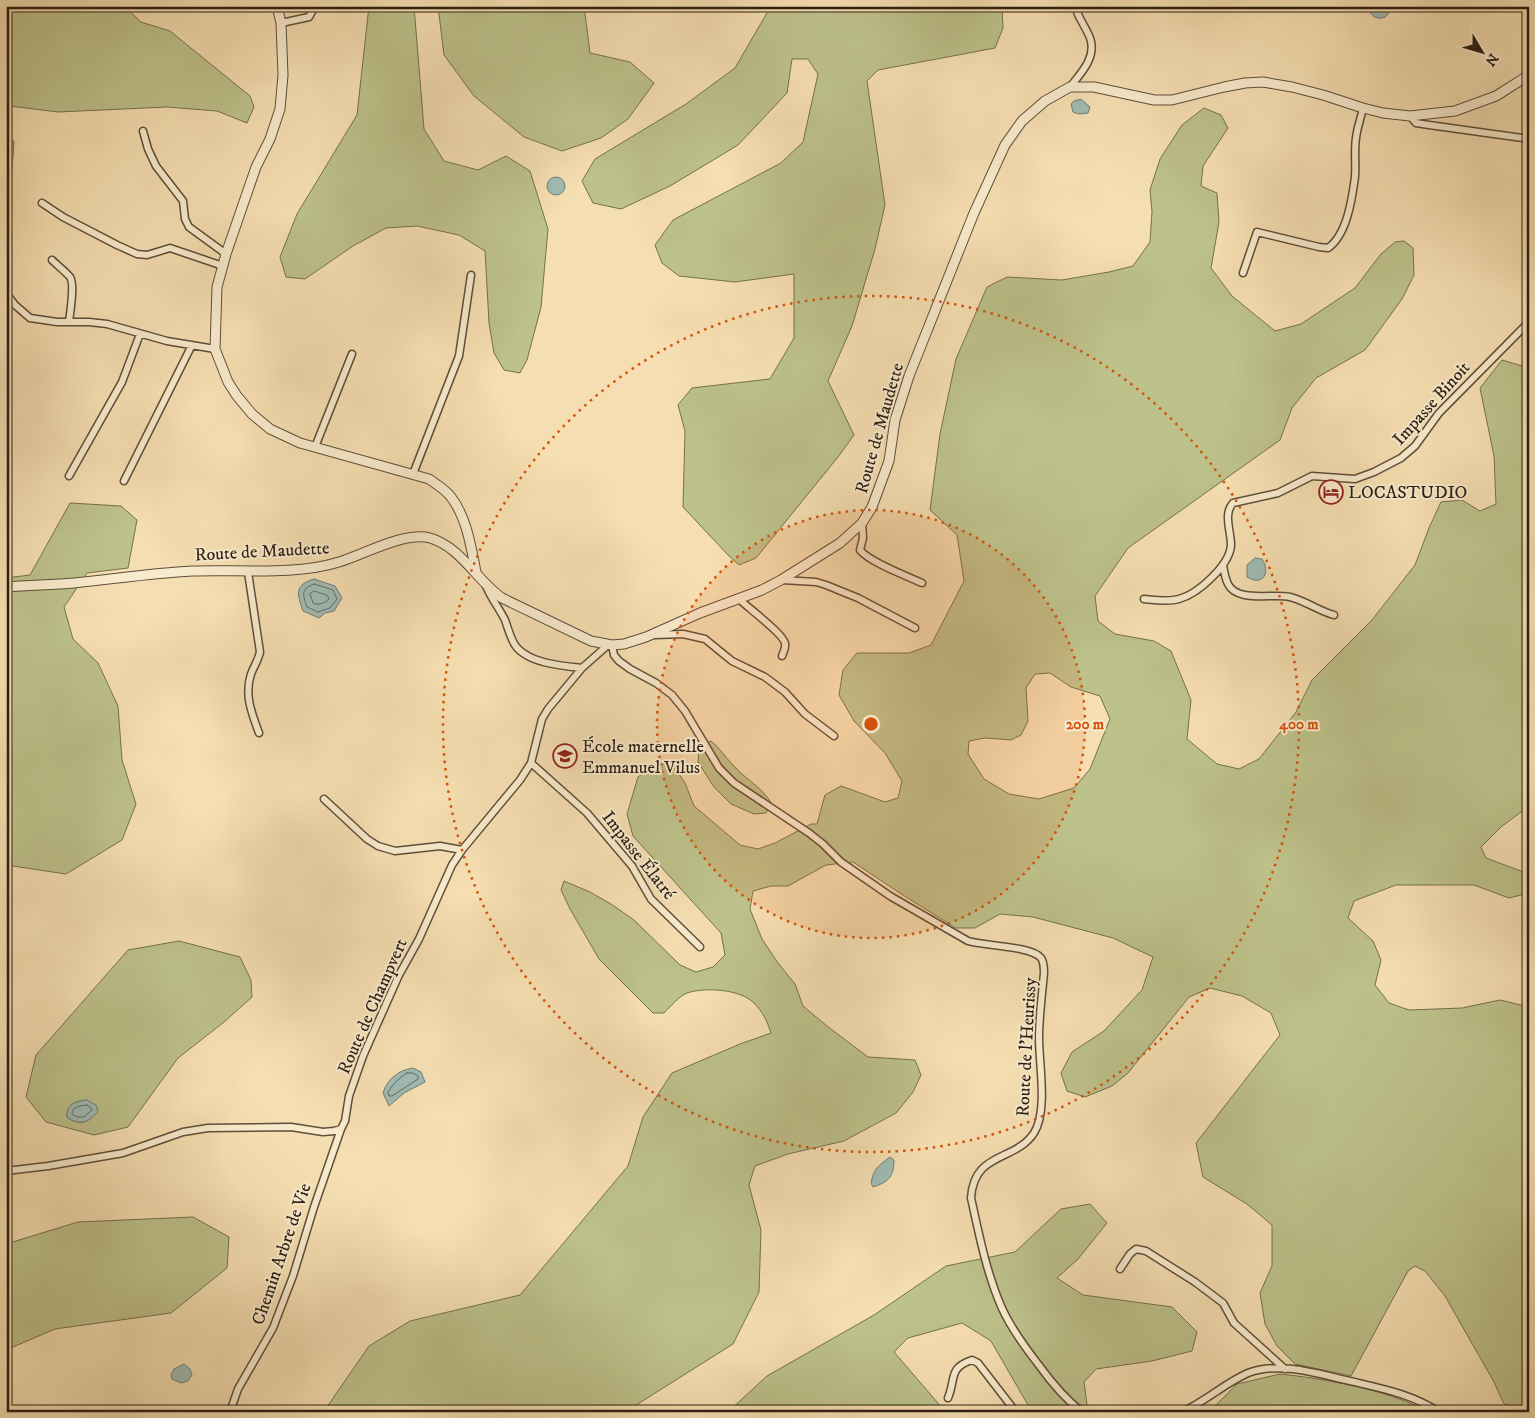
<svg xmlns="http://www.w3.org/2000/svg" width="1535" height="1418" font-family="'IM FELL DW Pica',serif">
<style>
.green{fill:#bdc18a;stroke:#74704e;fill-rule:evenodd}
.water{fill:#9fbbb4;stroke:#717c74}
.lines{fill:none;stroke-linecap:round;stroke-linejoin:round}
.shore{stroke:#656c64;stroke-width:1}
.minor-casing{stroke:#5e4e3a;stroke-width:9}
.tertiary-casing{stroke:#5e4e3a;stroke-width:11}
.minor{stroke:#f8eacc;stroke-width:6}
.tertiary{stroke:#f8eacc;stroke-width:9}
.ring{fill:none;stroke:#d5530d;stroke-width:2.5;stroke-dasharray:2.5 5}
.labels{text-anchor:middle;stroke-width:4;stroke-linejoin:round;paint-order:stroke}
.street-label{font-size:18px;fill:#2b1e13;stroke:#f8eacc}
.poi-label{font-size:18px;fill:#2b1e13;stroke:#f8eacc;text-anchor:start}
.centre{fill:#d5530d;stroke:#f8eacc;stroke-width:2.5}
.ring-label{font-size:15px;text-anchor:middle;font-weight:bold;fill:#d5530d;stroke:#f8eacc;stroke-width:4;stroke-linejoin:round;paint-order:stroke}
</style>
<rect width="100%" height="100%" fill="#f5deb1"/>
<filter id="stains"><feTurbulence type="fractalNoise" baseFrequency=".004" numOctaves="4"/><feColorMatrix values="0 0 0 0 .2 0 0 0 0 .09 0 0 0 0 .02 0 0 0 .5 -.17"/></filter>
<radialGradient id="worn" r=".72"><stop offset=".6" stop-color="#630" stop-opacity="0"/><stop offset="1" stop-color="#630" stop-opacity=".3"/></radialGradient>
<!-- green -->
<path class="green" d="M6 6H124L141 22 170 31 250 96 254 107 247 123 217 111 167 107 58 112 10 106 6 98Z
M369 6H414L424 129 444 161 478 170 506 156 530 171 548 229 541 307 527 360 520 373 504 370 494 353 489 323 485 251 459 235 417 226 386 228 353 246 305 279 286 277 280 257 297 214 357 115Z
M438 6H584L590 53 630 62 654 83 628 119 601 138 562 151 524 137 474 96 444 55Z
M771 6H1002L1003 28 995 48 878 70 867 81 885 205 875 249 852 326 828 381 854 435 838 457 756 558 739 565 729 556 683 507 685 431 678 405 692 388 770 379 794 338V274L735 282 679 276 662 263 655 245 673 220 781 163 803 142 818 74 808 59H792L787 93 738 145 670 186 621 209 593 203 582 181 595 159 686 104 735 68Z
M1204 108 1221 115 1228 128 1203 166 1201 186 1217 193 1219 222 1211 268 1232 296 1275 331 1301 324 1355 288 1381 254 1395 242 1404 241 1413 248 1414 275 1402 299 1365 350 1316 378 1292 408 1280 440 1128 548 1095 596 1098 621 1115 634 1154 641 1171 651 1191 700 1187 739 1217 764 1239 769 1259 759 1296 712 1312 680 1372 620 1415 565 1429 528 1441 502 1462 500 1480 511 1496 504 1494 456 1480 388 1502 360 1529 368V806L1501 827 1481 847 1486 858 1529 874V893L1509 898 1474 885H1396L1354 901 1348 918 1373 941 1381 960 1375 985 1389 1003 1409 1010 1462 1008 1500 1000 1529 1007V1407L1519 1409 1504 1404 1494 1382 1445 1296 1425 1271 1415 1266 1408 1271 1351 1376 1295 1364 1277 1346 1265 1324 1260 1293 1272 1266V1225L1247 1204 1203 1177 1196 1143 1280 1035 1271 1013 1242 996 1210 988 1189 997 1128 1073 1112 1086 1085 1097 1067 1091 1061 1073 1072 1052 1104 1031 1142 990 1153 957 1113 938 1033 917 1000 914 975 928H956L906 897 853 862 826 865 788 886H771L753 891 750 909 762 939 778 963 795 984 803 1006 827 1026 868 1057 915 1060 921 1075 913 1092 896 1113 844 1141 788 1154 755 1166 749 1185 761 1230 759 1292 733 1344 625 1412H326L329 1404 369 1346 410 1321 520 1295 628 1166 643 1117 672 1073 740 1044 771 1033C767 1021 763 1012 754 1003 740 989 705 987 687 993 679 996 670 1007 664 1013H653L599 959 570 909 561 890 564 881 590 892 611 904 634 920 680 965 696 972 713 967 725 955 721 933 633 836 627 814 638 777 657 763 673 765 685 783 694 806 740 845 758 849 775 843 811 824H817L825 795 841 786 885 802 898 798 902 781 885 753 854 721 839 695 843 670 857 653H909L931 645 964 581 957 535 930 510 940 434 956 359 987 287 1007 277 1062 280 1109 272 1133 266 1150 242 1152 212 1150 190 1160 159 1182 125ZM1050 673 1071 687 1100 696 1110 719 1090 769 1074 788 1039 799 1009 794 984 779 968 754 969 741 985 738 1011 740 1021 735 1028 721 1026 688 1035 674Z
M6 130 14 142 12 171 6 179Z
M70 503 121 506 137 520 128 568 87 573 64 607 73 639 98 663 118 706 122 760 136 804 122 840 66 874 6 865V578L30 575Z
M711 741C720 748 725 757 733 765 746 780 761 786 772 804L766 813 754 814 731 804 714 787 698 762 699 746Z
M179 941 240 957 251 980 252 997 224 1022 178 1058 128 1127 94 1135 46 1122 26 1097 36 1055 128 950ZM87 1100 90 1119C82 1125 73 1122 67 1117 66 1104 76 1101 87 1100Z
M1090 1204 1107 1223 1078 1259 1057 1278 1083 1295 1172 1307 1197 1332 1192 1351 1152 1361 1096 1369 1084 1382 1088 1412H1032L991 1341 962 1323 908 1338 894 1352 943 1409 942 1412H728L767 1376 874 1315 946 1266 1015 1252 1061 1209Z
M193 1217 229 1237 227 1268 171 1313 55 1329 6 1350V1244L78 1222Z
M1280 1374C1326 1379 1387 1389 1428 1412H1209L1237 1384Z"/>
<!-- water -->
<path class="water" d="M1368 6H1393C1391 10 1388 15 1385 17 1376 21 1369 14 1368 6Z
M1081 99 1090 107 1088 113 1079 114 1073 112 1071 104 1074 101Z
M547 186a9 9 0 1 1 18 0a9 9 0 1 1-18 0Z
M1255 558 1262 559C1271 572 1263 587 1247 577V565Z
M314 579 335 586 342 598 334 611 325 613 319 618 303 611C297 594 294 585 314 579Z
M413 1068 421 1072 425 1082 404 1093 389 1106 383 1093C387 1079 399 1070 413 1068Z
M87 1100 96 1105 98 1111C89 1123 79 1126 67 1117 66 1104 76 1101 87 1100Z
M890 1157 894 1160C894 1176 889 1182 873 1187L871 1183C874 1168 878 1166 890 1157Z
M184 1364 190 1369 192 1375 188 1381 181 1383 172 1379 171 1375 174 1369Z"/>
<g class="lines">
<!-- shore -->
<path class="shore" d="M314 584 333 590 337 599 330 608 318 612 307 607C303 595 300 589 314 584Z
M314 591 327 595 329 599C325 603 318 606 313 603L310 594Z
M407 1073H413L418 1076V1079L392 1096H389L388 1092C395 1082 397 1080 407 1073Z
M87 1105 91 1108 92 1110 84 1117H77L72 1114C72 1106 80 1106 87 1105Z"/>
<!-- minor casing -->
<g class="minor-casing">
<path id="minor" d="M281 23 309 17 315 6
M1070 87C1081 73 1097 57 1090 38 1086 27 1078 18 1075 6
M1410 116 1416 123 1429 125 1529 139
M143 131 148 149 156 166 183 201 185 219 189 227 226 254
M42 203 63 217 117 245 137 254 147 255 170 248 223 266
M52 260C56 264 67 273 70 277 75 284 70 313 69 322
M1243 273 1257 232 1319 247 1328 248C1347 235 1352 199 1355 177 1356 164 1354 151 1356 138 1357 128 1361 118 1363 108
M6 293 15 305 30 318 57 322H89L107 324 167 341 215 349
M315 447 352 354
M413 474 459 356 471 275
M69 476 122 382 140 334
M124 481 192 345
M862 523 863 538 860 550C869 562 907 576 922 583
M1223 565C1224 571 1225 578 1228 584 1237 603 1273 593 1290 597 1306 601 1319 611 1334 615
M248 572 260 652C258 661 254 666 251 674 244 695 252 714 259 733
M782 580 816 582 826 585 858 598 915 628
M486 586C491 598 499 608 505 620 508 628 510 637 515 645 527 663 562 666 582 668
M739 599C747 607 785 635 785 644 786 648 783 653 782 656
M1144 599C1155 600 1168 602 1179 599 1198 594 1230 565 1231 545 1231 531 1223 514 1233 503L1278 493 1312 476 1355 479 1374 472 1401 458 1415 446 1439 413 1529 322
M655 635 683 634 705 639 732 661 765 677 785 692 805 714 834 736
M612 645 614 655 619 661 630 669 656 683 672 695 685 711 719 768 734 783 809 833 823 844 841 862 890 896 968 941C984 946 1032 946 1041 958 1044 962 1044 968 1044 973 1042 995 1039 1017 1039 1038 1039 1064 1048 1111 1034 1133 1015 1162 974 1151 971 1198 979 1234 986 1271 1001 1306 1010 1327 1024 1346 1038 1364 1051 1382 1064 1398 1082 1412
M531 763 587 813 632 866 651 899 700 947
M324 799 367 839 378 846 395 851 440 846 462 850
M6 1171 48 1166 123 1153 183 1132 208 1128 291 1127 323 1132 334 1131 341 1129 345 1121 349 1096 363 1056 399 975 419 939 452 865 462 850 520 780 531 763 542 719 548 709 582 668 608 645
M1120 1269 1130 1254 1136 1249 1146 1251 1195 1282 1223 1303 1234 1323 1285 1369
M948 1398C956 1379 948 1368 972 1360L978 1363 1012 1407 1014 1412
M230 1412 238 1389 273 1328 293 1276 314 1207 341 1129
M1182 1412C1206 1401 1225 1383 1248 1373 1280 1361 1318 1374 1350 1381 1380 1388 1412 1394 1439 1412"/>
</g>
<!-- tertiary casing -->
<g class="tertiary-casing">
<path id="tertiary" d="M277 6 281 23 283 75 280 109 270 139 256 167 226 254 217 287 215 349 228 382 237 396 252 414 270 429 300 443 429 479C436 484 445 489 451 497 467 518 471 547 476 572
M6 587C29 585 52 585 74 583 114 579 152 573 192 571 238 569 294 576 339 562 363 555 405 531 430 538 461 547 477 581 502 598L591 641 612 645 624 644 646 637 700 613 762 590 781 580 840 543 862 523 872 507 889 461 895 420 909 376 974 213 1005 145 1022 121 1045 101 1070 87H1094L1154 100H1172L1224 87 1245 83 1263 82 1292 87 1323 95 1363 108 1383 113 1410 116 1455 111 1496 96 1529 75"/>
</g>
<!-- minor -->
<use href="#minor" class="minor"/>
<!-- tertiary -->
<use href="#tertiary" class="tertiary"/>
</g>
<!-- distance rings -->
<circle cx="871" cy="724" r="214" fill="#d5530d" fill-opacity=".12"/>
<g class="ring">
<circle cx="871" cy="724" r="214"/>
<circle cx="871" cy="724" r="428"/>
</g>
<!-- icons -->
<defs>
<g id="hotel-ring" transform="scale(1.25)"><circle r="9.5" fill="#f8eacc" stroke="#8f2418" stroke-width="1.5"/><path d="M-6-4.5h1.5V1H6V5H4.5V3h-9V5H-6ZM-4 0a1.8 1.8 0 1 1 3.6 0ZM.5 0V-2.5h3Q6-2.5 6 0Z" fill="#8f2418"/></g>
<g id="school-ring" transform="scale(1.25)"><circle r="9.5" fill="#f8eacc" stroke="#8f2418" stroke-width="1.5"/><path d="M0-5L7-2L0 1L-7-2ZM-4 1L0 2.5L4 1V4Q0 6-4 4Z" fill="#8f2418"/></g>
</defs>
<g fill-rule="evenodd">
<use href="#hotel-ring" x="1331" y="492"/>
<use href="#school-ring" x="565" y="756"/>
</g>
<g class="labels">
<!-- street labels -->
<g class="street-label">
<text transform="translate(1431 403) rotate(-48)" y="6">Impasse Binoit</text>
<text transform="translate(879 428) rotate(-74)" y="6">Route de Maudette</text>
<text transform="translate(262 551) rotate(-3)" y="6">Route de Maudette</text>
<text transform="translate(639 855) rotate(52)" y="6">Impasse Élatré</text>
<text transform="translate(372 1006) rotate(-66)" y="6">Route de Champvert</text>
<text transform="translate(1026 1047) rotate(-87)" y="6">Route de l'Heurissy</text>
<text transform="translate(281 1254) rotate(-71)" y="6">Chemin Arbre de Vie</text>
</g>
<!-- poi labels -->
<g class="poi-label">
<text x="1348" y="498">LOCASTUDIO</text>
<text x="582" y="752">École maternelle<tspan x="582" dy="21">Emmanuel Vilus</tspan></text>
</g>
</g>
<circle cx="871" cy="724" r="8" class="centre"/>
<g class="ring-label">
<text x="1085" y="729">200 m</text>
<text x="1299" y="729">400 m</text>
</g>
<!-- margin -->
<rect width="1535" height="1418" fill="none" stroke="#f5deb1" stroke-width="25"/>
<rect x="8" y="8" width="1520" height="1403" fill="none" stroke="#2b1e13" stroke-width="2.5"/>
<rect x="12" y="12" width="1510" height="1393" fill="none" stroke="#2b1e13"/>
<!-- north arrow -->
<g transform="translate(1482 52) rotate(128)" stroke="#f8eacc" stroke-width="4" paint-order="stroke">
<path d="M0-4L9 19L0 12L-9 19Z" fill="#2b1e13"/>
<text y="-8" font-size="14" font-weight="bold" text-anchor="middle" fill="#2b1e13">N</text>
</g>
<rect width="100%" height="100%" filter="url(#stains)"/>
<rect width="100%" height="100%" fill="url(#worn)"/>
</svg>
